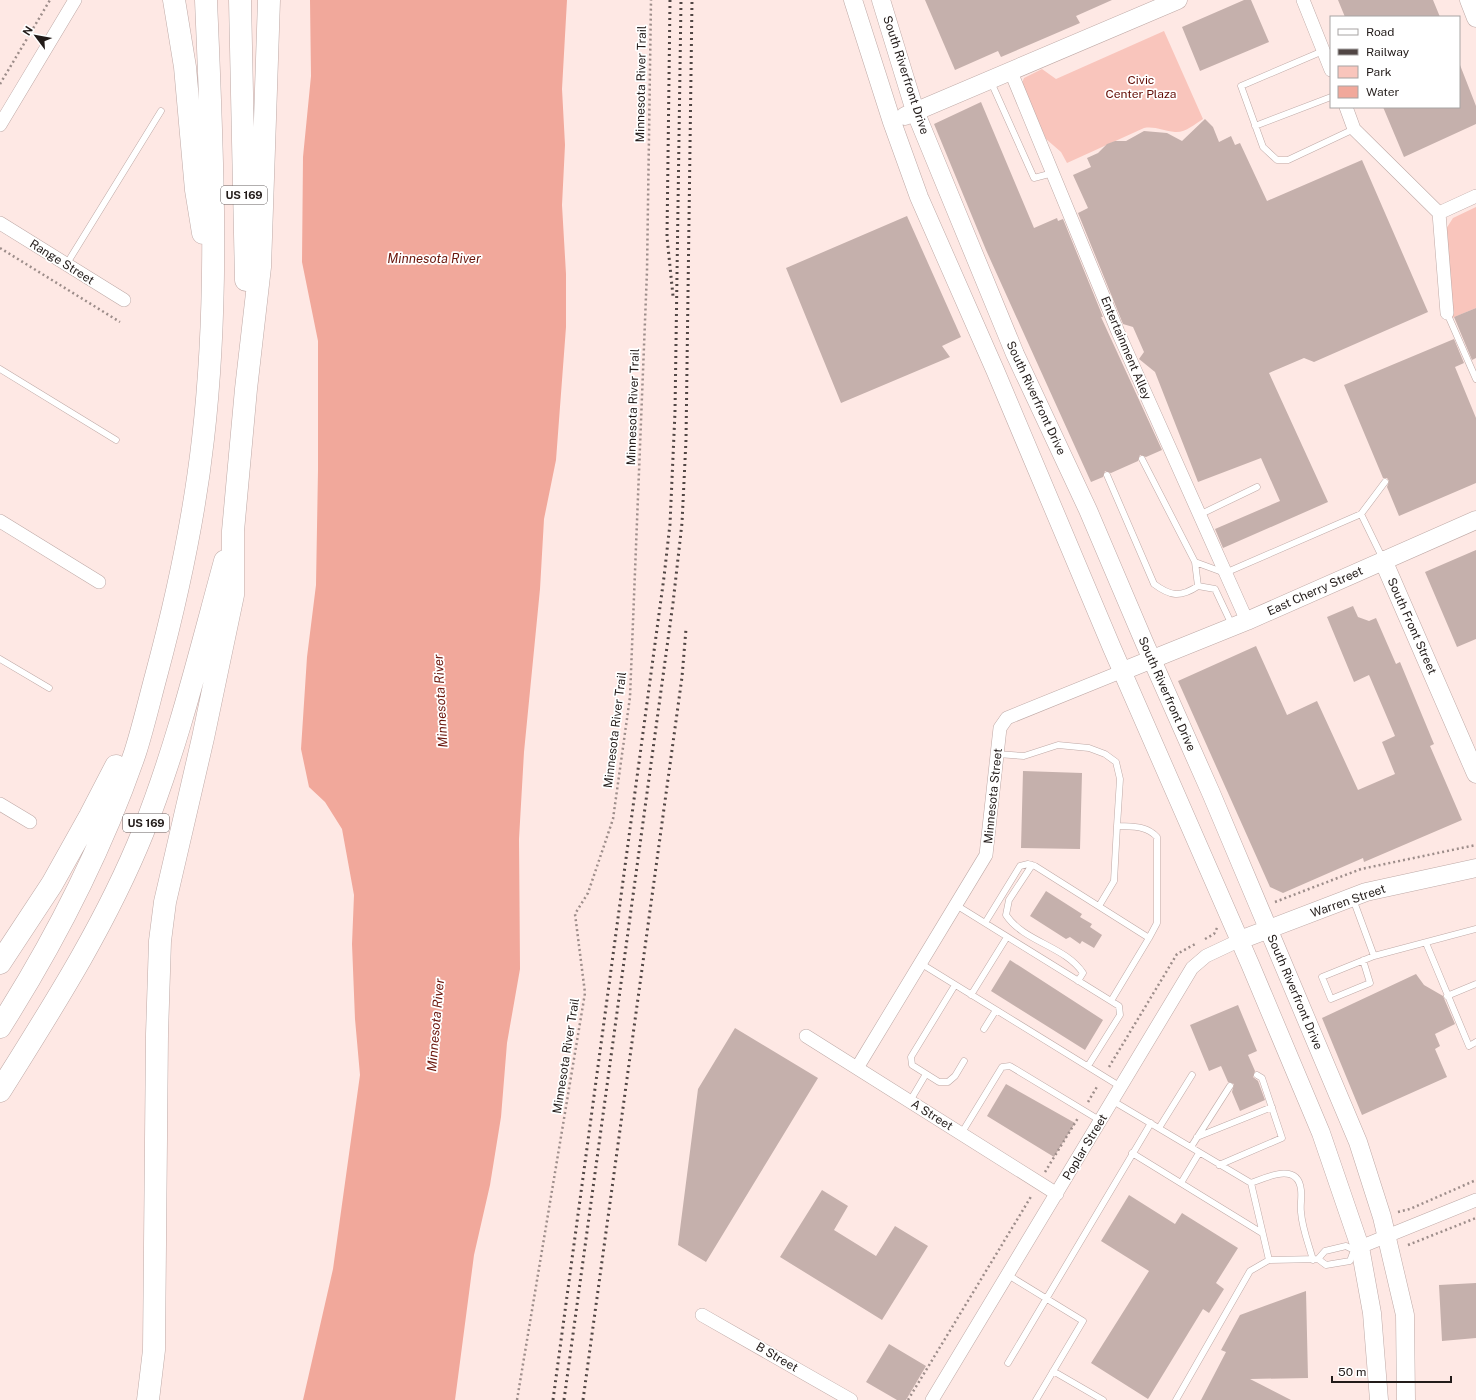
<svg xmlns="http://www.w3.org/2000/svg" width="1476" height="1400" font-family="'Public Sans',sans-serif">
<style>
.green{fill:#f9c5bc}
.water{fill:#f1a89b}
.building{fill:#c5b0ac}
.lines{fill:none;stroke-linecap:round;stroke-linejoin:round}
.lane-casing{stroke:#bea9a6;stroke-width:7}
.street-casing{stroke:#bea9a6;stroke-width:14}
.secondary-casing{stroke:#bea9a6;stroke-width:19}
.highway-casing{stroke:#bea9a6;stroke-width:23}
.path{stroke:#9d8d8a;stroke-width:2.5;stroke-dasharray:2 3;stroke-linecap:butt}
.lane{stroke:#fff;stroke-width:6}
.street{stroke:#fff;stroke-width:13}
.secondary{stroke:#fff;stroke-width:18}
.highway{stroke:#fff;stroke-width:22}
.rail{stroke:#514644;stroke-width:3;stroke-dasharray:2 4;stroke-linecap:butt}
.labels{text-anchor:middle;stroke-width:3.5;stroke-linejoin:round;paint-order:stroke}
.shield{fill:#fff;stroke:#645f5e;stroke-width:1}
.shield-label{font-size:11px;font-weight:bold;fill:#221b19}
.street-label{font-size:12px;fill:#221b19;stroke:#fff}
.park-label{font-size:12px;fill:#620c04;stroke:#fff}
.water-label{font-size:13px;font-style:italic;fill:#6b170d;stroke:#fff}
</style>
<rect width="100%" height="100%" fill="#fee8e4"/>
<!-- green -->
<path class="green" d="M1164 31 1203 119C1195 124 1185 133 1175 132 1164 131 1155 126 1144 128L1067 163 1061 152 1046 139 1023 88 1022 83 1024 78 1042 69 1056 79Z
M1476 207V308L1452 318 1446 229 1453 218Z"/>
<!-- water -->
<path class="water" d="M310 0H567L562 89 565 145 562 205 566 274V327L556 460 544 519 540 589 524 752 519 839 520 969 507 1043 501 1117 490 1185 474 1255 455 1400H303L333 1269 360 1075 355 1019 352 944 354 895 342 829 325 802 309 787 301 749 307 657 316 585 318 470V341L302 262 303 157 311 76Z"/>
<!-- building -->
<path class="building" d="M925 0H1112L1076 16 1080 23 1001 57 998 51 955 70Z
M1244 0H1251L1269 42 1200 71 1182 27Z
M1338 0H1433L1440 17H1345Z
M1460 65 1476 106V124L1404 157 1383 107H1459Z
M981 102 1034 228 1057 218 1058 221 1063 219 1103 317H1101L1162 450 1146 457 1140 455 1138 461 1111 473 1105 471 1103 477 1091 482 986 250 934 124Z
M1205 119 1213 127 1219 142 1231 136 1235 145 1240 143 1267 201 1362 160 1428 312 1314 362 1304 358 1269 373 1328 502 1223 548 1215 529 1280 501 1261 458 1198 482 1155 372 1139 359 1144 352 1133 327 1123 324 1078 213 1088 208 1073 175 1091 167 1087 158 1098 153 1107 144 1115 141H1126L1144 131 1167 133 1182 141Z
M907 216 961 337 942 346 950 357 841 403 786 268Z
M1476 308V358L1472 360 1454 317Z
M1454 339 1464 363 1455 367 1476 418V483L1399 516 1387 487 1389 481 1387 478H1383L1344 385Z
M1476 550V639L1457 647 1425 572Z
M1353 606 1358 617 1369 621 1376 618 1396 664 1400 662 1434 744 1430 746 1462 820 1364 862 1363 858 1283 893 1270 887 1178 681 1256 646 1287 715 1317 701 1358 790 1395 774 1382 742 1395 736 1369 675 1354 682 1327 617Z
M1023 771 1082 773 1080 849 1021 848Z
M1046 891 1082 914 1080 917 1092 924 1090 927 1102 935 1094 948 1082 941 1080 944 1070 937 1066 939 1030 916Z
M1010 960 1103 1020 1085 1050 991 991Z
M1416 974 1424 985 1443 996 1455 1024 1435 1034 1440 1046 1435 1049 1447 1077 1362 1115 1322 1018Z
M1238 1005 1257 1051 1248 1055 1255 1071 1253 1077 1258 1081 1265 1100 1240 1111 1232 1092 1234 1084 1228 1082 1221 1066 1209 1071 1190 1025Z
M735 1028 818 1078 706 1262 678 1245 698 1089Z
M1006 1084 1075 1123 1054 1157 987 1116Z
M822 1190 848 1206 834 1230 876 1256 895 1226 928 1246 882 1320 780 1257Z
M1129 1195 1175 1224 1182 1213 1238 1248 1216 1283 1224 1289 1209 1313 1203 1309 1148 1399 1091 1363 1149 1271 1101 1241Z
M1476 1283V1338L1442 1341 1439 1285Z
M1306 1291 1308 1378 1250 1379 1291 1400H1201L1226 1352 1221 1350 1240 1315Z
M889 1344 926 1366 906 1400H897L866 1382Z"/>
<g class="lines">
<!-- lane casing -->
<g class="lane-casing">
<path id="lane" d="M1323 51 1241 86 1263 147 1277 160H1288L1354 129
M991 82 1034 178 1053 173
M1255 126 1331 97
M66 265 161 111
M1447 313 1476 379
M0 369 116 440
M1142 459 1195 562 1225 573 1361 514
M1107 475 1154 584C1170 596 1180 598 1198 586L1215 589 1232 625
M1199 515 1257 487
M1383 559 1361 514 1385 482
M1195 562 1198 586
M0 659 49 688
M997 754 1024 756 1058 745 1089 748 1105 754 1116 762 1120 779 1117 826
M1032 865 1009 900 1006 915C1024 942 1065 946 1083 973L1078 981
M1353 899 1374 956 1476 929
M956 905 1119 1006 1120 1015 1088 1066
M1099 906 1114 881 1117 826C1132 827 1146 825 1157 837V923L1149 938
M985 923 1020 866 1028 864 1035 866 1149 938 1111 1001
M1426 943 1469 1046 1476 1042
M1363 960 1370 983 1331 999 1322 977 1374 956
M920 963 1121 1087
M955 985 911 1057 912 1065 939 1082H948L955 1076 964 1061
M971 995 1007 937
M1447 996 1476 984
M984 1029 996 1010
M910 1101 926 1074
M1113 1101 1251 1183 1269 1260 1318 1259
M1159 1128 1192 1075
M961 1134 1002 1067 1010 1066 1101 1121
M1197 1137 1272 1107
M1191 1147 1230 1086
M1132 1153 1262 1233
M1219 1165 1282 1138 1262 1078 1257 1075
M1181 1183 1199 1153
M1251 1183C1267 1177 1298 1162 1301 1190 1302 1198 1300 1205 1301 1212 1302 1228 1309 1245 1313 1260
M1354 1250 1346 1246 1325 1251 1318 1259 1326 1265 1350 1261 1354 1250 1357 1249
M1008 1275 1083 1321 1036 1400
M1008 1363 1151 1123
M1053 1371 1103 1400
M1176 1400 1250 1271 1269 1260"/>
</g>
<!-- street casing -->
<g class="street-casing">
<path id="street" d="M1303 0 1331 70
M1011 72 1118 332 1247 621
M1346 107 1354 129 1439 213 1447 313
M0 125 75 0
M1439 213 1476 196
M0 223 124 300
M0 521 99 582
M0 804 30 822
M806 1036 1057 1194
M857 1068 986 855 1000 728 1007 718 1123 671
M1360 1247 1476 1200
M702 1315 851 1400
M932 1400 1192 968 1206 956 1240 940"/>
</g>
<!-- secondary casing -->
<g class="secondary-casing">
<path id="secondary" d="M853 0 892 122 919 197 995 370 1112 648 1250 964 1321 1133 1360 1247 1372 1313 1379 1400
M881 0 915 111 1015 354 1088 510 1145 644 1211 793 1358 1142 1382 1217 1405 1315 1406 1400
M1469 0 1476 18
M905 116 1178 0
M1383 560 1476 774
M1123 671 1247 621 1476 520
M1240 940 1366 892 1476 868"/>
</g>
<!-- highway casing -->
<g class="highway-casing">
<path id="highway" d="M174 0 185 67 196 190 203 233
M240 0 246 280
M0 963 52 884 90 816 116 766
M0 1027C54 942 102 849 135 753 143 728 149 702 156 676 177 598 194 520 203 439 220 293 212 146 206 0
M0 1091C52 1008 106 924 143 832 178 744 200 652 225 561
M148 1400 154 1350 157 1034 160 941 165 902 203 738 233 595V531L246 389 260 267 269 0"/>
</g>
<!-- path -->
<path class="path" d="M0 84 50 0
M0 248 120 322
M1275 902 1361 869 1476 845
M1205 939 1214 934 1217 928
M1109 1067 1177 954 1197 943
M1088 1102 1098 1085
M1045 1172 1078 1118
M1398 1212 1410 1209 1476 1180
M1408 1245 1476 1218
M517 1400 585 993 575 914 588 893 613 819 630 697 647 271 651 0
M908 1400 1032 1195"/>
<!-- lane -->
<use href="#lane" class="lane"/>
<!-- street -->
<use href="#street" class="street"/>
<!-- secondary -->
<use href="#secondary" class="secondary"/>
<!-- highway -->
<use href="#highway" class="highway"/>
<!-- rail -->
<path class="rail" d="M670 0 667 237 673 296
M553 1400 664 577 670 524 675 412 681 0
M564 1400 673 603 682 523 686 440 692 0
M583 1400 682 677 686 629"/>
</g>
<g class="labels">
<!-- shield labels -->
<g class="shield">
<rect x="221" y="186" width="46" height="18" rx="3"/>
<rect x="123" y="814" width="46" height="18" rx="3"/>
</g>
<g class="shield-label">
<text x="244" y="199">US 169</text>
<text x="146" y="827">US 169</text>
</g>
<!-- street labels -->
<g class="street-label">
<text transform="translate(906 75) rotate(72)" y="4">South Riverfront Drive</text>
<text transform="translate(641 84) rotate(-89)" y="4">Minnesota River Trail</text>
<text transform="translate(62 262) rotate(32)" y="4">Range Street</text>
<text transform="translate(1126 348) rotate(67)" y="4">Entertainment Alley</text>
<text transform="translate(1036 398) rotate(65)" y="4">South Riverfront Drive</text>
<text transform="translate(633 407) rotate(-88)" y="4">Minnesota River Trail</text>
<text transform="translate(1315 591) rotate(-24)" y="4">East Cherry Street</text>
<text transform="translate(1412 626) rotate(66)" y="4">South Front Street</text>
<text transform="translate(1167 694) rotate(66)" y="4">South Riverfront Drive</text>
<text transform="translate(615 730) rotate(-83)" y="4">Minnesota River Trail</text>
<text transform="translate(993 796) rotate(-84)" y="4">Minnesota Street</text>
<text transform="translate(1348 901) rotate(-19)" y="4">Warren Street</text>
<text transform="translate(1295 992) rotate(67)" y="4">South Riverfront Drive</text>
<text transform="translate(566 1056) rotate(-81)" y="4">Minnesota River Trail</text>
<text transform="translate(932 1115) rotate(32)" y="4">A Street</text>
<text transform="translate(1085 1147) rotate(-59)" y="4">Poplar Street</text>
<text transform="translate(777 1357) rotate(30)" y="4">B Street</text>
</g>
<!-- park labels -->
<g class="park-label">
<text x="1141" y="84">Civic<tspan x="1141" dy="14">Center Plaza</tspan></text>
</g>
<!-- water labels -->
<g class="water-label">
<text x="434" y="263">Minnesota River</text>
<text transform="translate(440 701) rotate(-93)" y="5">Minnesota River</text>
<text transform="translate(435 1025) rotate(-85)" y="5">Minnesota River</text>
</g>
</g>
<!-- legend -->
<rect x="1330" y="16" width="130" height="92" fill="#ffffff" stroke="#a7a4a3"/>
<rect x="1338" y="29" width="20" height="6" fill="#ffffff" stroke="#a7a4a3"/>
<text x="1366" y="36" font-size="12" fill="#221b19">Road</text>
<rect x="1338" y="49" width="20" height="6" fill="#514644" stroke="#a7a4a3"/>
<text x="1366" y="56" font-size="12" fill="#221b19">Railway</text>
<rect x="1338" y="66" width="20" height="12" fill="#f9c5bc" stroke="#a7a4a3"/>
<text x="1366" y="76" font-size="12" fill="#221b19">Park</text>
<rect x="1338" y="86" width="20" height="12" fill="#f1a89b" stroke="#a7a4a3"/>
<text x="1366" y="96" font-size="12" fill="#221b19">Water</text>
<!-- north arrow -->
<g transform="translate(36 36) rotate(302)" stroke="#ffffff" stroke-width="3" paint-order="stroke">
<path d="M0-3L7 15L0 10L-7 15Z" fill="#221b19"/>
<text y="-6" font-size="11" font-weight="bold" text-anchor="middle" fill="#221b19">N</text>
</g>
<!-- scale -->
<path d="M1332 1376v6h119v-6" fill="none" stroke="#221b19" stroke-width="2"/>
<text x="1338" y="1376" font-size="12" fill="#221b19" stroke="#ffffff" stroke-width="3" paint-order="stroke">50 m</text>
</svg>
